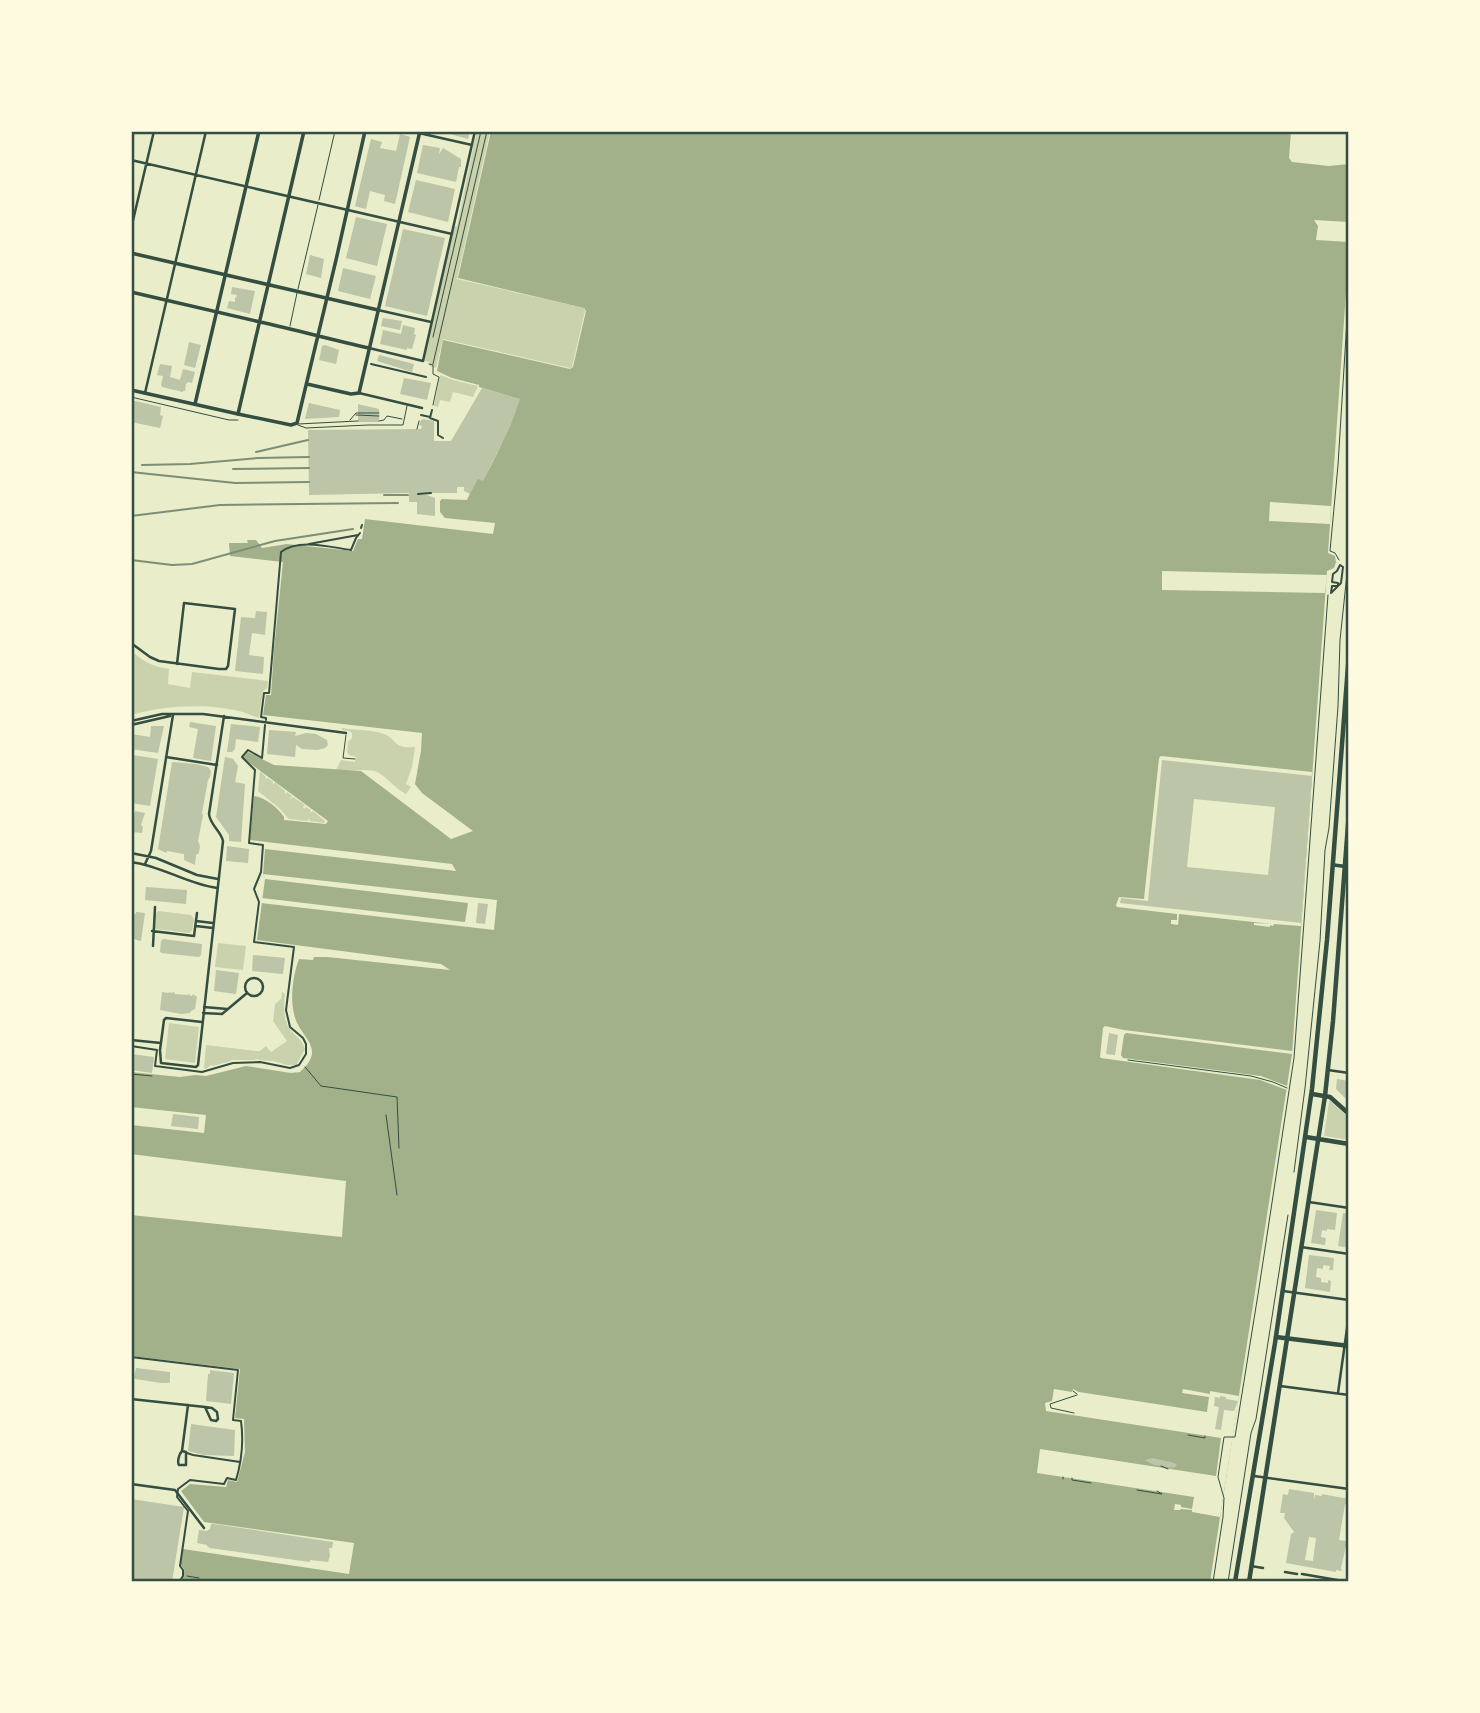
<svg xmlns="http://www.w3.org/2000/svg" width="1480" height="1713" font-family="Ubuntu,sans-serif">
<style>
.green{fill:#cad2ad}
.water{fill:#a3b18a}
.pier{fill:#e9edc9}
.building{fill:#bcc5a7;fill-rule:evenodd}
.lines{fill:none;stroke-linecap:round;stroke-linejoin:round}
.path{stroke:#344e41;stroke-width:1}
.service{stroke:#344e41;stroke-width:1}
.pedestrian{stroke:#344e41;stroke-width:2}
.minor{stroke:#344e41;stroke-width:2.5}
.tertiary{stroke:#344e41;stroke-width:3.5}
.secondary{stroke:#344e41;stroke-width:3.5}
.primary{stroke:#344e41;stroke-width:4.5}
.trunk{stroke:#344e41;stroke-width:4.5}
.tram{stroke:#7c8e77;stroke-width:2}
.rail{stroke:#7c8e77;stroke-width:2}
.neatline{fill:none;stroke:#344e41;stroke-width:2.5}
</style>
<rect width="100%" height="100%" fill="#e9edc9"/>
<!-- green -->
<path class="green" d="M478 131H490L457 279 584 308 585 311 572 367 570 368 443 339 436 368 430 366V362L424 361 454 227 457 226 475 139Z
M440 375 453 380 478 386 473 397 453 392 450 402 440 400 438 407 434 406Z
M131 651C145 662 151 666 169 669L168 684 190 688 192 672 268 681 267 688 263 691 259 718C253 716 248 714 243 712 209 703 165 705 131 715Z
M342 728C352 730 376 730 384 734 398 740 393 749 415 747L412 767 406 784 411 787 406 794C395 789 387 776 375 771 372 770 343 770 336 770L341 760 355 762 356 757 349 755 347 752 348 742 352 738V733L349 731 342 730Z
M260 771 266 777 265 779 268 778 273 782V785L275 782 285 791V794L287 792 292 796 290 798 291 799 293 797 305 805 303 807 304 809 306 807 311 810 310 813 313 811 325 821 324 823 310 821 309 818 308 821 289 819 279 808 258 791Z
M158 911 191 915 194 919 192 931 189 933 156 929 153 927 155 914Z
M218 943 246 946 243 970 215 967Z
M282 992 285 994C283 1008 283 1024 294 1034 300 1040 302 1041 305 1049L296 1065H287L273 1061 259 1060 258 1059 254 1060H231V1061L213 1066 211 1065 206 1069 204 1068 206 1045 256 1051H260L266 1046 271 1052 287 1041 273 1021 275 1004 281 999Z
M169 1023 199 1027 195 1063 165 1059Z
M1330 1101 1349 1118V1140L1324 1136 1329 1102Z"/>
<!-- water -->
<path class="water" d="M491 131H1291L1289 158 1292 162 1329 166 1349 164V248L1328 553 1335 556 1336 562 1334 568 1327 571 1292 1054 1210 1582H179L184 1576V1569L180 1564 183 1549 349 1574 354 1543 204 1522 181 1491 190 1484 226 1487 228 1480 237 1482 245 1452 244 1419 235 1418 240 1369 131 1356V1215L342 1237 346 1181 131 1154V1125L204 1133 206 1115 131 1107V1072L180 1077 195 1075 206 1076 246 1066 291 1073 300 1072C328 1047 299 1038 294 1014 290 997 293 975 299 959L313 960 314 957H327L450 970 441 964 257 940 265 879 263 874 265 849 456 871 452 864 250 840 254 796C266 798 277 807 284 817V820L326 824 328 821 243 758 248 752 274 765 361 771 451 839 473 831 422 793 415 784 421 751 422 733 263 715 266 695H271L274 650 283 562 230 556 229 543H248L247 540H256L262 548 287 544 353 551 358 539H362L365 519 493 534 495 523 445 518 440 512V501L442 499 467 500 477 478 483 480C498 454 509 428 519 399L479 387V385L452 378 437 371 443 340 570 369 573 367 586 311 584 308 458 278Z"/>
<!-- pier -->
<path class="pier" d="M1314 220 1349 222V242L1316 240 1318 226Z
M1270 502 1331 506 1330 524 1269 521Z
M1162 571 1327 575 1325 593 1162 590Z
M1161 756 1312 772 1301 926 1274 924 1273 926 1270 925V927L1254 925V923L1272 924 1179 914 1178 925 1171 924V920H1177V914L1117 907 1116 905 1119 897 1144 899 1159 758Z
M263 874 497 900 494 930 261 903 262 898 465 922 468 903 265 879Z
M1105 1026 1124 1030 1292 1051V1054L1126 1033 1124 1035 1121 1055 1123 1058 1261 1076 1287 1086V1090L1260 1080 1101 1058 1100 1057 1103 1028Z
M1054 1389 1072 1392 1073 1389 1079 1392 1207 1412 1209 1397 1182 1393 1183 1389 1210 1394V1391L1239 1396 1220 1517 1192 1512V1510L1181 1509 1180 1510H1174L1175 1504 1181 1505V1507L1192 1509 1194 1497 1037 1473 1040 1449 1216 1476 1221 1438 1046 1411 1045 1403 1052 1401Z"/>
<!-- building -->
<path class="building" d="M439 131H470L468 139Z
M400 134 410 137 395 204 384 201 385 195 370 191 366 209 355 206 371 139 382 142 380 148 396 151Z
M423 145 440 148 439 154 443 148 461 159V167H459L456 182 417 173Z
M416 180 455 189 448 222 408 212Z
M356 217 387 224 377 266 346 258Z
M403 229 445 238 427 316 385 306Z
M310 255 324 259 321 278 306 274Z
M343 268 376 276 370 299 338 291Z
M232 287 255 291 250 314 227 308 229 301 235 302V297L236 298 237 295 231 294Z
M383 318 402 321 400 330 381 326Z
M403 325 415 328 414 334 416 335 412 349 407 348V350L380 344 383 330 401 334Z
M189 342 201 345 195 368 184 365Z
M325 345 339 350 336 364 319 360 322 346Z
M379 355 414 364 412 372 377 361Z
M160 364 172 366 170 377 180 380 183 369 195 372 192 383 188 382 186 384 185 391H183V392L162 387V386L161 385 163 376 157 375Z
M404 378 431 383 427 400 400 394Z
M482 388 520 399 510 427 483 481 478 479 470 494 464 491V487H457V493H418V495H427L435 498V516L417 514V502H409V493L309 495 308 430 421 429 422 426 419 425 421 420 424 419 434 421V441H451Z
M131 400 161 407 160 415 163 416 160 428 131 422Z
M309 403 340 410 339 417 305 419Z
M358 404 379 409V422H358Z
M256 611 267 612 265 635 252 633 249 655 264 657 263 674 235 671 241 617 255 618Z
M190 722 216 726 211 761 193 758 198 729 189 727Z
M231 724 260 727 258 742 236 739 235 749 232 752H227Z
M151 726H164L158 753 131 749V734L150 737Z
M269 730 296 732 295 736 306 733 316 734 327 740 328 745 325 748 318 750 302 749 296 745 295 757 267 754Z
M133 755 158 759 150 806 131 803V766Z
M225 757 233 759 238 766 235 782 245 784 241 842 229 841V835L216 817Z
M1162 760 1312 776 1301 923 1120 903 1121 898 1148 901ZM1194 799 1275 807 1268 875 1187 867Z
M172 762 196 764 208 767 211 771 210 777 208 780 202 813 203 815 198 841 200 846 199 853 196 855 195 865 184 860V854L167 851 166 853 158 849Z
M135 811 145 813 141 825 143 827 142 833 132 832 131 830V812L135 813Z
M227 846 249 849 248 863 226 861Z
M146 887 187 890 186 904 145 900Z
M478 903 488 904 485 924 476 923Z
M136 912 145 913 141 941 136 940 131 936V913L136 914Z
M163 939 202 944 201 955 199 957 161 953 160 951 161 941Z
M253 955 285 958 283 974 252 971Z
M216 970 239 973 236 994 214 991Z
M162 992 168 993 170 992 171 993 174 992 175 994 188 995 189 993V995L192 996 193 994 197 997 195 1009 191 1011 190 1013 181 1014 160 1010Z
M1109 1033 1118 1035 1115 1055 1106 1054Z
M131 1054 154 1057 152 1073 131 1070Z
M1337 1079 1349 1081V1098H1345L1336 1089Z
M173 1114 199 1117 198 1129 171 1126Z
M1316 1210 1337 1213 1335 1230 1327 1229V1231L1322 1230 1321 1237 1326 1238 1325 1245 1311 1243Z
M1343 1213 1349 1214V1248L1338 1246Z
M1309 1255 1334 1258 1333 1270H1329L1330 1266 1323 1265V1269L1317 1268 1316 1277 1321 1278V1282L1328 1283V1280L1331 1281 1330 1292 1305 1288Z
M136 1368 170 1372V1381L169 1383H161L135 1379 134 1377Z
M210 1370 234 1373 231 1404 206 1401 208 1374H210Z
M1220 1396 1226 1397V1399L1238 1401 1234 1411 1224 1410 1221 1430 1215 1429 1219 1407 1214 1406 1215 1397 1220 1398Z
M191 1424 235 1430 234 1456 204 1455 188 1451Z
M1152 1458 1171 1462 1176 1464 1177 1466 1173 1468 1154 1465 1145 1460Z
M1289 1489 1314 1493V1500L1315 1495 1322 1496V1494L1349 1499V1505L1345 1504 1339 1540 1347 1541 1341 1568 1342 1571 1336 1570V1572L1286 1563 1291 1534 1294 1532 1284 1518 1285 1513H1280L1283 1494 1288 1495ZM1309 1537 1316 1538 1313 1561 1305 1560Z
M131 1499 184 1507 172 1582H131Z
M211 1524H214L333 1542 332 1548H329L330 1556 328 1562 310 1560V1562L210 1548 207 1546V1545L197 1543 199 1530 207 1531 210 1529Z"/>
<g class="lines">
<!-- path -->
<path class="path" d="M433 337 481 131
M429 364 433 365V374L439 377 433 405
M433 364 487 131
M131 397 229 420H238
M417 429 419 421
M1339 560 1335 553 1330 551 1338 465 1349 287
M1128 1060 1251 1076 1273 1082 1287 1088
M305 1067 321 1086 397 1097 399 1148
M131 1074 152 1076
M386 1115 397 1195
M1294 1172 1305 1088 1320 941 1325 850 1329 828 1338 706 1340 640 1349 555
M1073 1391 1077 1394
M1074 1413 1051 1408 1050 1404 1077 1395
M1188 1435 1205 1438V1436
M1161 1466 1168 1469
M1072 1478V1480L1091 1483
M1063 1479V1477
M1137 1490 1162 1494 1157 1491
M187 1576 199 1578
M1213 1582 1223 1517 1224 1498 1218 1477 1224 1437H1235L1259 1288 1294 1058 1328 595
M1228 1582 1251 1433 1256 1419 1288 1215"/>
<!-- service -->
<path class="service" d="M319 200 335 131
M298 289 318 205
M290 326 297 293
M356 415 379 416
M350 420 356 413H379
M379 421 384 420 387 416 402 419
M298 424 358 421
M298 425 306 428 368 425H403L407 406
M346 735 343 758 355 759"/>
<!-- pedestrian -->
<path class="pedestrian" d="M371 364 426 377
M432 410 430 418 438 421V435L443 438
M421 415 430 417
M418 494 431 493
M361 528 362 525
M309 544 358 535
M1340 565 1343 567 1341 583 1331 593 1332 586H1338V583L1332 582 1333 574 1337 571Z
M266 720V718L261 717 264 693H269L281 552C298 538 330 547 351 550L356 538 360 533
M131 1046 157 1050 155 1066 202 1072 233 1063 260 1062 290 1068 299 1065 306 1054V1044L303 1038 290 1027 286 1010 294 947 254 942 259 902 254 889 261 872 263 845 249 843 255 770 242 757 248 750 262 758 265 725
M131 1357 238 1370 233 1420 241 1421C244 1443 242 1460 236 1480L227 1478 224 1484 190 1480 178 1489 177 1497 188 1511 180 1566 183 1570V1576L179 1582
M187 1453 193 1455 240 1462"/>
<!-- minor -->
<path class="minor" d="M410 131 472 145
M131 160 452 234
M131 229 154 131
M378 310 431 322
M369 348 423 361 475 131
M145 393 206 131
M359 393 422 408
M131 643 150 657 159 661 219 669H226L228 666 235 609 184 603 177 664
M131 721 162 714H203L346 733
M131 725 170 716
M166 757 217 765
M131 853 156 858 197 875 218 879
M131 862C162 866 187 884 217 888
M145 864 151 851 173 715
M196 921 213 923
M196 926 213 928
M152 931 194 936 197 913
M153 946 155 907
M245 987a9 9 0 1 1 18 0a9 9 0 1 1-18 0Z
M204 1007 227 1009
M203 1013 222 1014 247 993
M202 1022 166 1018 164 1020 160 1050 161 1063 196 1067 198 1065 223 841C221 831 210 825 209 814L224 716
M131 1040 161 1043
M1328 1070 1349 1073
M1309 1202 1349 1208
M1301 1247 1349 1254
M1283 1291 1349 1300
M1280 1386 1349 1395
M1338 1393 1349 1314
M131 1399 205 1407 212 1408 217 1412 218 1419 216 1421 211 1420 205 1407
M182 1451 186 1452V1465H179C177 1462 179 1454 182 1451L188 1405
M1254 1476 1349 1489
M131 1484 175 1490 204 1528
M1251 1566 1263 1568
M1285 1572 1297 1574
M1302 1574 1349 1582"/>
<!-- tertiary -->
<path class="tertiary" d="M131 253 378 310
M260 322C297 330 332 340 369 348
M307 384 351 394 359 393 420 131
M195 404 259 131
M238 414 291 425 297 423 336 260 365 131
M1334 865 1349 867"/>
<!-- secondary -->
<path class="secondary" d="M131 292 260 322
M131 390 238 414 304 131"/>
<!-- primary -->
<path class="primary" d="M1312 1094 1330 1097 1349 1114
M1276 1337 1349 1346"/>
<!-- trunk -->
<path class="trunk" d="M1306 1137 1349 1144
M1235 1582 1275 1343 1312 1089 1327 940 1349 653
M1249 1582 1325 1096 1333 1021 1349 812"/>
<!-- tram -->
<path class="tram" d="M131 560 172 565 192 564 275 541 353 529"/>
<!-- rail -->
<path class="rail" d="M256 452 308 440
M142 465 190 464 258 458 309 457
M233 469 309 468
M131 472 235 483 309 482
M384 495H408
M131 516 220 505 398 503"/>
</g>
<!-- border -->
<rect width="1480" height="1713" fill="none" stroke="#fefae0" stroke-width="266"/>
<rect x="133" y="133" width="1214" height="1447" class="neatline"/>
</svg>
